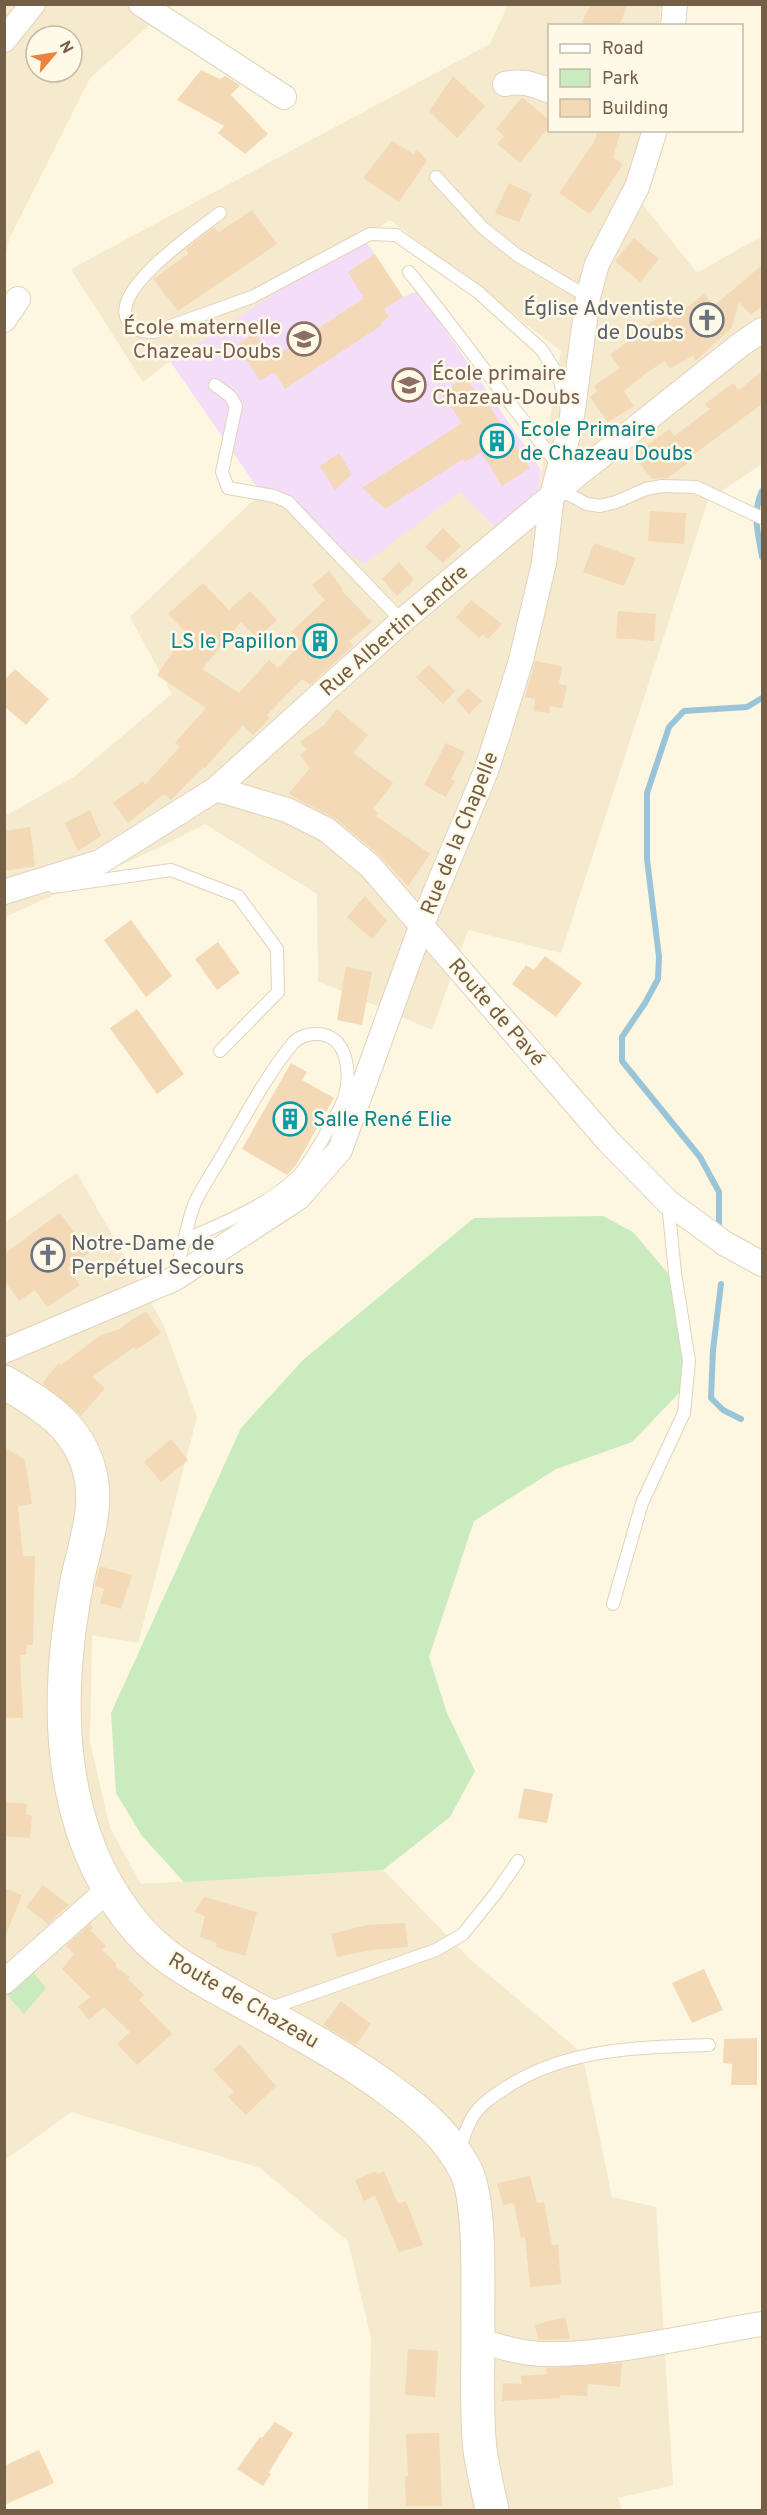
<svg xmlns="http://www.w3.org/2000/svg" width="767" height="2515" font-family="Overpass,sans-serif">
<style>
.residential{fill:#f5e9ce;fill-rule:evenodd}
.education{fill:#f3ddf9}
.green{fill:#c9ebbe}
.lines{fill:none;stroke-linecap:round;stroke-linejoin:round}
.stream{stroke:#9ac5d9;stroke-width:6}
.building{fill:#f3d9b6}
.lane-casing{stroke:#e1d3bc;stroke-width:14}
.street-casing{stroke:#e1d3bc;stroke-width:26}
.secondary-casing{stroke:#e3d3b6;stroke-width:35}
.lane{stroke:#fff;stroke-width:12}
.street{stroke:#fff;stroke-width:24}
.secondary{stroke:#fff;stroke-width:33}
.labels{text-anchor:middle;stroke-width:5;stroke-linejoin:round;paint-order:stroke}
.worship-label{font-size:21px;fill:#5b616d;stroke:#fff9e7;text-anchor:end}
.education-label{font-size:21px;fill:#785e54;stroke:#fff9e7;text-anchor:end}
.culture-label{font-size:21px;fill:#0d838f;stroke:#fff9e7;text-anchor:start}
.street-label{font-size:21px;fill:#745e46;stroke:#fff9e7}
</style>
<rect width="100%" height="100%" fill="#fdf6e0"/>
<!-- residential -->
<path class="residential" d="M5 5H172L90 78 9 239 5 259ZM36 36H72V72H36Z
M508 5H661L659 25 550 26V130L648 131 640 201 697 273 762 236V464L708 500 561 953 468 930 432 1030 318 981 317 894 205 824 154 850 7 916 5 926V816L74 777 172 694 130 617 261 493 364 563 461 491 493 527 538 493 561 351 390 220 170 361 143 382 71 269 490 44Z
M77 1173 163 1324 197 1417 138 1643 92 1635 90 1742 110 1828 141 1884 383 1870 472 1961 582 2053 612 2197 656 2207 673 2485 618 2498 622 2510H368L371 2338 348 2241 260 2168 71 2112 5 2160 4 1223Z"/>
<!-- education -->
<path class="education" d="M363 237 403 297 417 291 436 316 541 470 538 493 494 527 460 492 364 564 261 493 170 361Z"/>
<!-- green -->
<path class="green" d="M603 1216 633 1232 682 1290 688 1343 682 1390 632 1442 556 1469 474 1521 429 1657 447 1713 475 1771 450 1817 383 1870 184 1882 142 1836 116 1793 111 1713 241 1428 303 1360 474 1218Z
M25 1963 46 1988 24 2014 5 1993Z"/>
<g class="lines">
<!-- stream -->
<path class="stream" d="M762 491C752 513 758 534 762 557
M719 1227V1192L700 1157 622 1061V1037L645 1003 658 979 659 957 647 859V793L669 727 684 711 747 707 762 698
M721 1284 713 1350 711 1398 723 1410 741 1419"/>
</g>
<!-- building -->
<path class="building" d="M591 4H628L619 26H580Z
M201 70 220 79 225 76 240 85 231 95 268 134 245 154 218 133 224 126 177 100Z
M453 76 485 106 457 138 429 111Z
M522 97 549 120V127L520 163 497 144 504 136 496 129Z
M598 130H621L613 158 623 164 590 214 559 193 594 142Z
M392 141 414 154 417 149 427 161 399 202 363 178Z
M509 183 532 194 519 222 495 213Z
M252 210 277 244 178 311 153 279 188 254 186 249 214 227 219 232Z
M634 238 659 259 640 282 615 261Z
M375 254 403 297 384 309 389 317 381 323 382 325 285 389 274 372 260 381 237 345 255 333 272 359 364 298 348 272Z
M762 265V306L751 315 739 302 732 327 696 361 693 356 670 368 665 361 646 373 624 391 634 406 608 422 590 397 597 392 594 386 620 368 610 355 646 328 645 326 665 314 670 321 704 294 714 306Z
M762 371V404L689 458 691 461 667 478 652 479 634 456 669 429 674 436 697 419 710 409 705 404 733 383 739 390Z
M465 377 484 402 486 401 530 468 502 486 481 452 465 462 463 459 385 509 362 488 462 423 442 393Z
M339 453 352 474 335 490 320 466Z
M650 511 686 513 684 544 648 541Z
M443 528 461 546 443 563 425 547Z
M594 543 636 558 624 586 583 572Z
M399 562 414 580 397 596 382 579Z
M329 571 343 589 341 590 372 622 349 641 353 646 310 685 302 679 267 715 270 718 253 735 243 725 205 768 203 767 171 800 164 794 128 823 113 803 143 781 145 785 180 747 175 743 206 708 157 675 186 632 168 614 203 583 229 610 250 591 277 620 257 639 241 622 202 669 239 693 269 660 278 668 302 643 291 632 325 600 312 585Z
M471 600 502 624 488 639 483 634 479 638 456 617Z
M618 611 656 614 654 641 616 638Z
M535 661 562 666 559 684 567 686 562 708 550 706 549 713 534 711 535 699 525 697Z
M429 665 455 691 443 704 416 677Z
M15 669 49 699 26 725 4 706V680Z
M468 688 482 701 469 714 456 700Z
M337 709 368 735 353 753 393 783 373 809 378 813 376 816 430 854 408 886 379 855 336 819 297 799 289 793 310 768 300 755 307 750 300 742 324 725Z
M446 743 465 752 451 779 455 781 446 797 424 785Z
M90 810 101 836 78 851 65 823Z
M30 827 35 866 4 871V831Z
M365 896 387 921 372 939 347 917Z
M131 920 172 976 146 997 104 940Z
M218 942 240 973 217 990 195 959Z
M545 956 582 983 556 1017 512 984 526 965 534 970Z
M346 967 372 972 362 1025 337 1020Z
M137 1009 184 1074 157 1094 110 1028Z
M291 1063 307 1072 302 1080 334 1098 296 1165 287 1175 242 1149Z
M60 1213 89 1253 68 1268 80 1285 47 1307 35 1290 19 1301 4 1280V1254Z
M146 1312 161 1333 136 1350 134 1347 92 1377 105 1388 81 1416 42 1383 59 1363 61 1365 101 1335 120 1329 131 1320Z
M171 1439 188 1460 161 1482 144 1462Z
M4 1447 25 1460 32 1504 18 1506 23 1556H35L33 1645H27L26 1655H20L23 1718H4Z
M100 1566 132 1575 121 1609 100 1603 104 1589 95 1586Z
M524 1788 553 1794 547 1823 518 1818Z
M4 1802 27 1804 26 1814 32 1816 30 1838 4 1836Z
M43 1885 69 1905 48 1924 26 1907Z
M4 1888 22 1895 5 1937H4Z
M204 1897 257 1912 245 1956 216 1947 217 1943 200 1937 205 1916 194 1912Z
M405 1923 408 1947 371 1950 337 1957 331 1934 367 1925Z
M90 1924 93 1928 90 1930 106 1946 102 1950 117 1964 115 1966 130 1977 128 1979 144 1995 139 2000 172 2034 137 2065 117 2044 130 2032 104 2007 89 2020 78 2007 90 1997 62 1969 74 1954 66 1946Z
M704 1969 723 2010 692 2023 672 1983Z
M341 2001 371 2024 356 2045 323 2025Z
M757 2038V2085H731L732 2064 723 2063 724 2039Z
M240 2044 276 2086 246 2115 228 2097 234 2092 213 2070Z
M376 2171 377 2174 384 2171 398 2204 406 2201 423 2245 399 2252 375 2196 364 2201 355 2180Z
M530 2176 537 2203 544 2202 552 2245H558L561 2284 530 2287 525 2237 521 2238 514 2203 503 2205 497 2183Z
M565 2317 570 2339 538 2340 535 2325Z
M408 2349 438 2351 435 2397 405 2395Z
M622 2363 620 2387 588 2384 587 2396 560 2395V2398L502 2401 503 2383 522 2384 521 2376 547 2374 546 2368Z
M275 2422 293 2433 269 2472 271 2474 263 2486 237 2469 260 2437 262 2438Z
M439 2433 442 2506H406L405 2477 408 2476 406 2434Z
M39 2450 54 2483 4 2505V2466Z"/>
<g class="lines">
<!-- lane casing -->
<g class="lane-casing">
<path id="lane" d="M436 177 483 228 517 255 588 297
M220 213C198 230 112 288 127 319 133 331 142 332 154 332L252 297 370 234 396 235 478 292 542 350 559 377 567 410
M409 272C461 336 508 403 560 467
M215 385 230 396 236 406 222 472 228 488 274 496 288 502 402 621
M560 490 587 504 600 506 616 502 646 489 662 486 696 487 762 518
M53 887 171 870 238 896 277 949 278 992 220 1051
M175 1275C182 1252 186 1227 194 1205 200 1190 211 1175 219 1161 240 1125 268 1072 294 1042 299 1037 308 1034 315 1034 348 1032 353 1076 343 1101 337 1115 307 1169 296 1178 265 1207 223 1223 185 1240
M613 1604 642 1503 684 1413 689 1361 675 1273 668 1203
M268 2009 436 1950 463 1934 496 1893 518 1861
M458 2152C463 2141 466 2128 472 2118 481 2103 496 2094 510 2085 570 2048 641 2047 709 2045"/>
</g>
<!-- street casing -->
<g class="street-casing">
<path id="street" d="M141 4 284 97
M673 26 675 4
M4 40 33 4
M505 84C522 80 533 84 550 91
M4 320 18 299
M216 789 287 810 327 830 370 866 608 1141 668 1202 724 1243 762 1264
M4 892 100 862 216 789 402 621 578 474 740 345 762 330
M4 1351 174 1279 298 1198 340 1150 422 924 486 771 500 728 521 660 544 563 552 495 571 424 588 297 597 264 637 187 655 130
M4 1982 110 1888
M478 2340C498 2346 519 2353 540 2354 613 2356 691 2335 762 2324"/>
</g>
<!-- secondary casing -->
<g class="secondary-casing">
<path id="secondary" d="M4 1382C43 1405 79 1426 90 1473 99 1508 84 1547 77 1581 61 1666 56 1754 85 1837 100 1880 128 1926 164 1954 186 1971 211 1984 234 1997 288 2027 343 2055 392 2092 422 2114 449 2137 466 2171 482 2205 477 2294 478 2334 478 2372 476 2412 480 2450 483 2470 488 2490 492 2510"/>
</g>
<!-- lane -->
<use href="#lane" class="lane"/>
<!-- street -->
<use href="#street" class="street"/>
<!-- secondary -->
<use href="#secondary" class="secondary"/>
</g>
<!-- icons -->
<defs>
<g id="church-ring" transform="scale(1.725)"><circle r="9.5" fill="#fff9e7" stroke="#6b7280" stroke-width="1.5"/><path d="M-1.2-6h2.4v3.5h3.3v2.4h-3.3V6h-2.4V-.1h-3.3v-2.4h3.3Z" fill="#6b7280"/></g>
<g id="school-ring" transform="scale(1.725)"><circle r="9.5" fill="#fff9e7" stroke="#8d6e63" stroke-width="1.5"/><path d="M0-5L7-2L0 1L-7-2ZM-4 1L0 2.5L4 1V4Q0 6-4 4Z" fill="#8d6e63"/></g>
<g id="building-ring" transform="scale(1.725)"><circle r="9.5" fill="#fff9e7" stroke="#0f9aa8" stroke-width="1.5"/><path d="M-4-6H4V6H1V3H-1V6H-4ZM-2.5-4.3h1.7v1.8h-1.7ZM.8-4.3h1.7v1.8H.8ZM-2.5-1h1.7V.8h-1.7ZM.8-1h1.7V.8H.8Z" fill="#0f9aa8"/></g>
</defs>
<g fill-rule="evenodd">
<use href="#church-ring" x="707" y="320"/>
<use href="#school-ring" x="304" y="339"/>
<use href="#school-ring" x="409" y="385"/>
<use href="#building-ring" x="497" y="441"/>
<use href="#building-ring" x="320" y="641"/>
<use href="#building-ring" x="290" y="1119"/>
<use href="#church-ring" x="48" y="1255"/>
</g>
<g class="labels">
<!-- worship labels -->
<g class="worship-label">
<text x="684" y="315">Église Adventiste<tspan x="684" dy="24">de Doubs</tspan></text>
<text x="71" y="1250" text-anchor="start">Notre-Dame de<tspan x="71" dy="24">Perpétuel Secours</tspan></text>
</g>
<!-- education labels -->
<g class="education-label">
<text x="281" y="334">École maternelle<tspan x="281" dy="24">Chazeau-Doubs</tspan></text>
<text x="432" y="380" text-anchor="start">École primaire<tspan x="432" dy="24">Chazeau-Doubs</tspan></text>
</g>
<!-- culture labels -->
<g class="culture-label">
<text x="520" y="436">Ecole Primaire<tspan x="520" dy="24">de Chazeau Doubs</tspan></text>
<text x="297" y="648" text-anchor="end">LS le Papillon</text>
<text x="313" y="1126">Salle René Elie</text>
</g>
<!-- street labels -->
<g class="street-label">
<text transform="translate(394 630) rotate(-41)" y="7">Rue Albertin Landre</text>
<text transform="translate(459 833) rotate(-68)" y="7">Rue de la Chapelle</text>
<text transform="translate(497 1012) rotate(49)" y="7">Route de Pavé</text>
<text transform="translate(244 2000) rotate(30)" y="7">Route de Chazeau</text>
</g>
</g>
<!-- border -->
<rect width="767" height="2515" fill="none" stroke="#745e46" stroke-width="12"/>
<!-- legend -->
<rect x="548" y="24" width="195" height="108" fill="#fff9e7" stroke="#c7bba7" stroke-width="1.5"/>
<rect x="560" y="44" width="30" height="9" fill="#ffffff" stroke="#c7bba7" stroke-width="1.5"/>
<text x="602" y="54" font-size="18" fill="#745e46">Road</text>
<rect x="560" y="69" width="30" height="18" fill="#c9ebbe" stroke="#c7bba7" stroke-width="1.5"/>
<text x="602" y="84" font-size="18" fill="#745e46">Park</text>
<rect x="560" y="99" width="30" height="18" fill="#f3d9b6" stroke="#c7bba7" stroke-width="1.5"/>
<text x="602" y="114" font-size="18" fill="#745e46">Building</text>
<!-- north arrow -->
<g transform="translate(54 54) rotate(61)"><circle r="28" fill="#fff9e7" stroke="#c7bba7" stroke-width="1.5"/>
<path d="M0-4.5L10 22L0 15L-10 22Z" fill="#ec823f"/>
<text y="-9" font-size="16" font-weight="bold" text-anchor="middle" fill="#745e46">N</text>
</g>
</svg>
